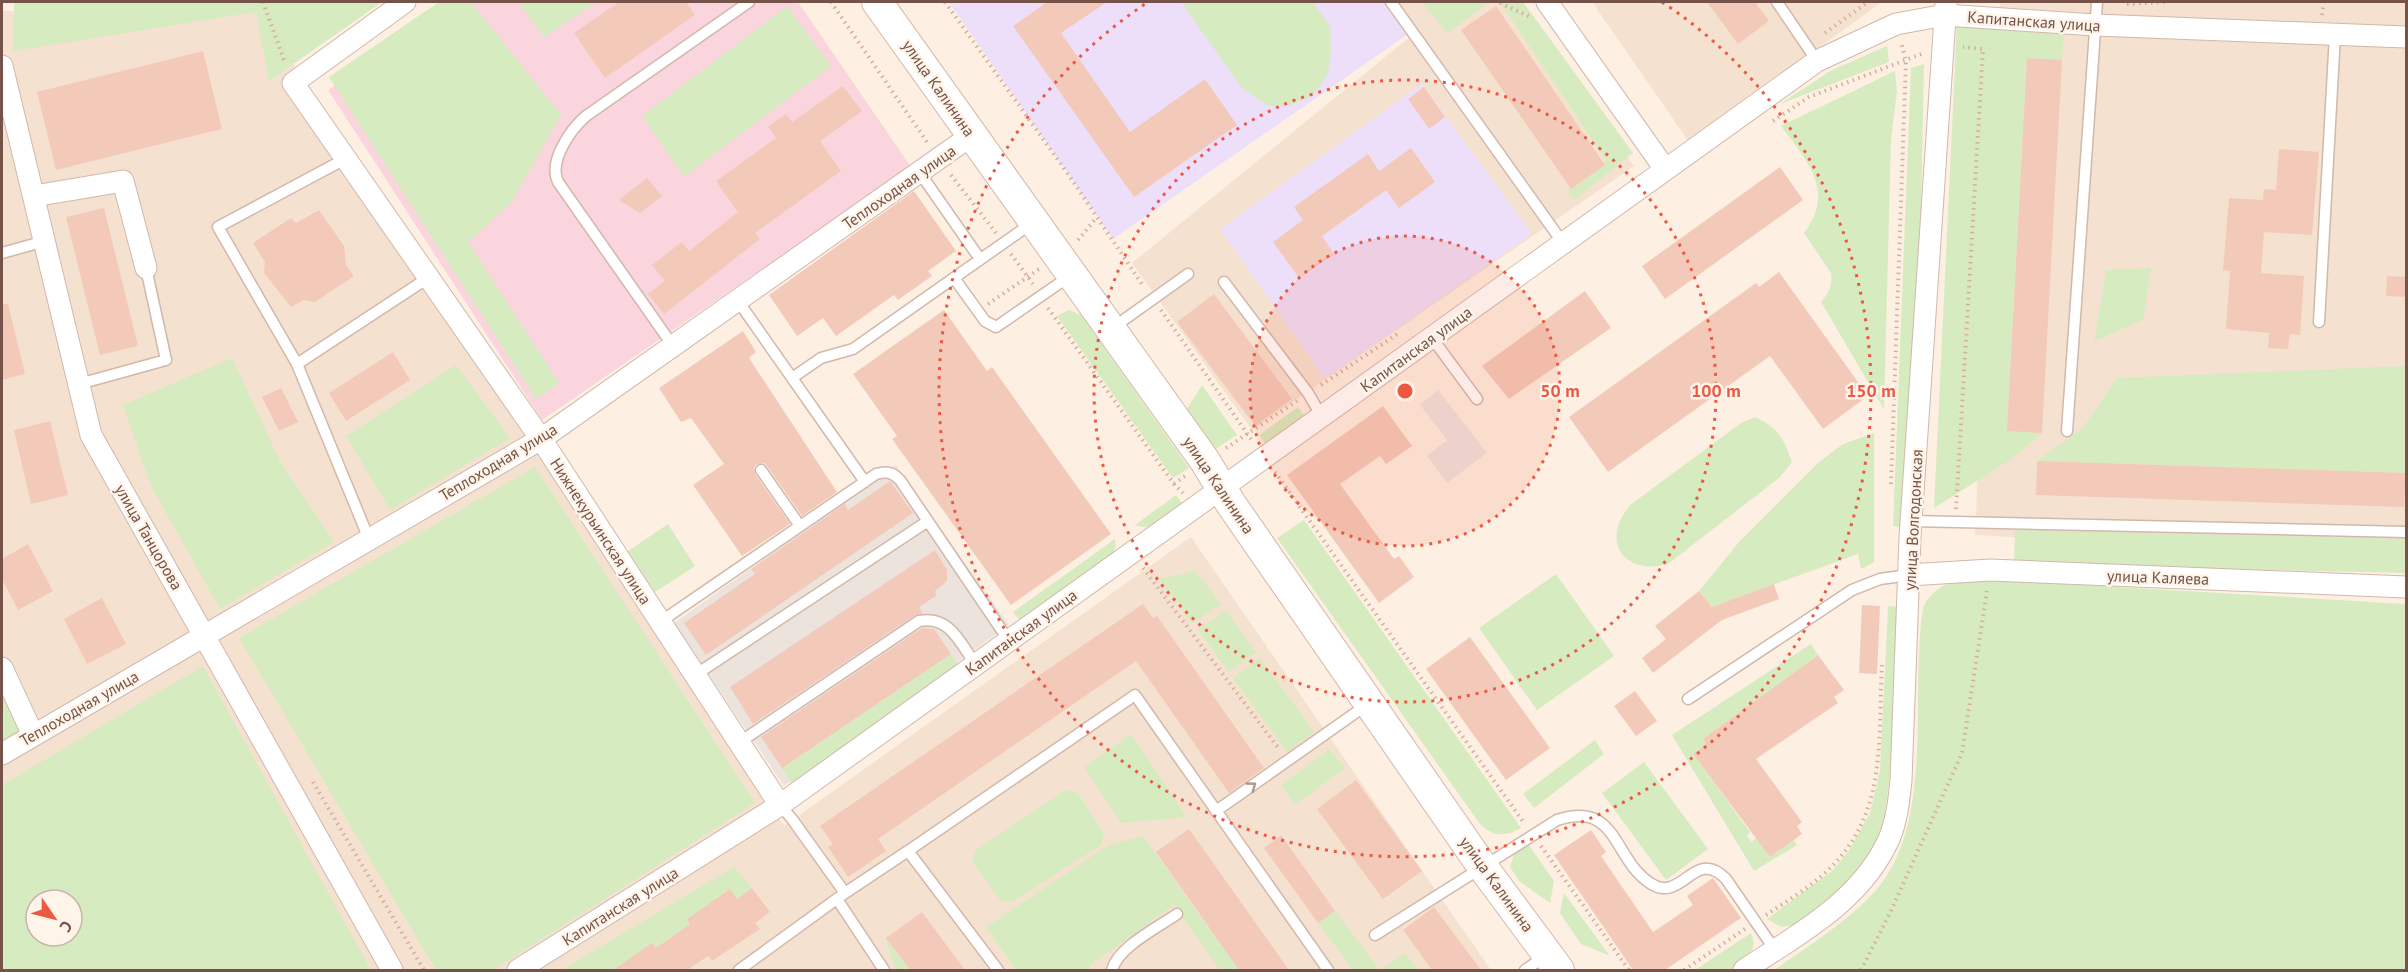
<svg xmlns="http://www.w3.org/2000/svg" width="2408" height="972" font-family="'PT Sans',sans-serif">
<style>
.residential{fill:#f5e1d0;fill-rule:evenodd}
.industrial{fill:#ece3dd}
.education{fill:#eddff9}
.medical{fill:#fbd5dd}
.green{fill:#d6ebc0;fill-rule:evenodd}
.building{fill:#f3cab9}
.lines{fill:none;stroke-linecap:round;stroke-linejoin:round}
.service-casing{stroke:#d1b8ab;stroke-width:13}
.minor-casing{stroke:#d1b8ab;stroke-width:23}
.secondary-casing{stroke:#d4b7a8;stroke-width:32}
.path{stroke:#d8ad9c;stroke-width:4;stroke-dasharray:1.5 4.5;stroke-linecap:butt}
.service{stroke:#fff;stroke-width:10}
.minor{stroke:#fff;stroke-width:21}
.secondary{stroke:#fff;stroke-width:30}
.oneway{stroke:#ac9891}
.ring{fill:none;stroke:#ec5842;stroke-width:3;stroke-dasharray:3 6}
.labels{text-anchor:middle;stroke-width:5;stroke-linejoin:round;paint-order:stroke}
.street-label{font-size:16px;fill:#755348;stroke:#fff4e9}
.centre{fill:#ec5842;stroke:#fff4e9;stroke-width:3}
.ring-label{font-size:18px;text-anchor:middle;font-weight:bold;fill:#ec5842;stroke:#fff4e9;stroke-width:5;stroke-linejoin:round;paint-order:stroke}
</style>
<rect width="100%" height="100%" fill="#fdf0e2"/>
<!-- residential -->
<path class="residential" d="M1397 2H1520L1634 166 1252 430 1132 263 1417 31Z
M1592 2H1882L1689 142Z
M2000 2H2406V560L1975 535Z
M2 11 256 12 314 94 784 826 1191 537 1491 970H2ZM36 900H72V936H36Z"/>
<!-- industrial -->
<path class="industrial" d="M1438 390 1487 453 1447 483 1427 456 1447 440 1420 405Z
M896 465 1009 625 784 786 674 623Z"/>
<!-- education -->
<path class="education" d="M949 2H1394L1414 30 1113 239Z
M1422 84 1532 234 1325 379 1220 229Z"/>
<!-- medical -->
<path class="medical" d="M457 2H798L911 167 542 420 328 90Z"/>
<!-- green -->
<path class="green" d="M14 2H382L269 81 256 12 13 51Z
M439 2H471L561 115 511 203 468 242 559 383 536 399 329 77Z
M518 2H597L544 37Z
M1181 2H1313L1330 26 1331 51 1328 74 1313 95 1289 106H1268L1242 88Z
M1422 2H1490L1447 33Z
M1500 2H1523L1633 153 1574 200 1567 192 1607 162Z
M787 6 831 66 684 177 642 116Z
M1957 22 2064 30 2062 60 2027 58 2007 430 2042 433 2010 460 1934 508Z
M1887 46 1889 62 1780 104 1832 70Z
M1924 64 1921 212 1904 527 1893 526 1911 68Z
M1895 71 1897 91 1891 139 1884 409 1821 302C1828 294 1833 285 1831 273L1804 233C1836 191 1807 161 1781 126Z
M2151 268 2143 320 2094 341 2106 270Z
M1069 310 1081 315 1189 468 1173 478 1057 316Z
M232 358 281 463 334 542 220 609 151 486 123 405Z
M456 365 510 438 390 510 346 436Z
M2406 366V473L2037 461 2082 429 2117 378Z
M1202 385 1237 435 1214 450 1187 409Z
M1298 407 1305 417 1266 445 1259 435Z
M1755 417C1779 429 1783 437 1792 462L1780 477 1668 564C1637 573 1606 556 1620 521 1622 515 1627 510 1630 505L1741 423Z
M1874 433V562L1861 569 1858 554 1712 607 1699 591 1739 542 1819 462 1843 444Z
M535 467 755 803 493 970H436L239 638Z
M1176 495 1183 504C1169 514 1152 533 1135 525Z
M1304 520 1521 828C1505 837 1493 837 1480 824L1277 538Z
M668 524 695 566 655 592 628 551Z
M2015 530 2406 539V573L2014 564Z
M1115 539 1116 547 1111 557 1020 621 1013 612Z
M1195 571 1221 604 1192 623 1159 579Z
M1556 574 1614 656 1537 710 1479 628Z
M1964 578 2406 604V970H1775C1810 944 1853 919 1881 884 1934 814 1910 692 1923 608 1931 590 1945 583 1964 578Z
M1888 606 1900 607 1890 773 1884 823 1878 841 1850 885 1796 925 1781 927 1767 919 1833 870 1848 852 1870 813 1880 770Z
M1226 610 1256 652 1229 672 1198 630Z
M1811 644 1818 655 1703 739 1706 744 1693 754 1750 832 1747 836 1751 842 1757 838 1770 857 1794 840 1797 845 1754 871 1672 735Z
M951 654 961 670 795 788 782 768Z
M1260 658 1314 732 1287 752 1233 678Z
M203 666 371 970H2V785ZM36 900H72V936H36Z
M2 691 21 733 2 744Z
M1131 734 1187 817 1121 823 1084 767Z
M1595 740 1604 754 1534 808 1523 794Z
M1330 749 1345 768 1295 805 1281 785Z
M1644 762 1708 849 1666 880 1602 793Z
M1065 790 1078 793 1104 834 1101 845 1012 902 1001 901 973 863 975 851Z
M1143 836 1239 970H1220L1174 905 1089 966 1092 970H1016L986 927 1107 846Z
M1528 844 1554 881 1550 903 1519 881 1510 867 1514 854Z
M734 867 752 888 737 899 729 889 688 919 690 924 656 948 652 943 613 970H562Z
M1564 893 1610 956 1581 944 1560 913Z
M1335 911 1380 970H1353L1318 923Z
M1751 933C1759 950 1745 965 1729 970 1720 972 1705 970 1695 970Z
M886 938 910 970H895Z
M1405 953 1418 970H1381Z"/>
<!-- building -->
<path class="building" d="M619 2H686L695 15 605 78 574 33Z
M1047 2H1107L1061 33 1130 132 1205 79 1237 125 1134 197 1013 26Z
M1707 2H1755L1769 21 1738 44Z
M1496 6 1605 165 1571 189 1461 30Z
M203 51 222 129 56 170 37 92Z
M2027 58 2062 60 2042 433 2007 431Z
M843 86 862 111 820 141 841 171 755 233 760 239 664 314 648 294 665 281 652 265 682 242 689 251 738 212 716 181 776 138 768 127 786 114 792 122Z
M1424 87 1445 117 1429 129 1408 99Z
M1411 148 1435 182 1399 208 1386 190 1322 236 1334 254 1299 278 1273 242 1303 220 1294 207 1368 154 1379 171Z
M2279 149 2319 152 2312 235 2264 232 2261 273 2304 276 2300 335 2290 334 2288 349 2268 348 2269 333 2226 329 2230 271 2223 270 2229 198 2263 200 2264 189 2276 190Z
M1780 167 1803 200 1665 299 1642 266Z
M647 178 662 196 640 213 619 200Z
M914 191 956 251 928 271 932 276 898 300 894 295 836 336 823 318 797 336 769 295Z
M104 208 138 346 100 355 66 217Z
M319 210 344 246 346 265 354 276 315 302 304 300 291 307 264 273 265 262 253 243 291 218 296 223Z
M1779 272 1868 396 1823 429 1770 356 1608 472 1569 417 1756 283 1759 287Z
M2387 276 2406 277V297L2386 296Z
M1585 291 1611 328 1509 399 1482 366Z
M1214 294 1292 399 1255 426 1177 322Z
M2 304H8L25 374 2 380Z
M944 310 987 371 992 367 1111 534 1011 605 892 439 897 436 853 374Z
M743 331 756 352 749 358 837 492 802 516 767 466 764 463 757 464 754 467 755 474 790 524 742 556 693 485 724 464 691 418 681 422 659 388Z
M393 352 410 380 346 421 329 393Z
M281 388 298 422 279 431 262 397Z
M1383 406 1412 446 1386 464 1380 456 1340 484 1394 559 1399 556 1414 577 1379 603 1287 475Z
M50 421 68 495 31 504 14 430Z
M2037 461 2406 473 2404 507 2036 495Z
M890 481 913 513 706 655 684 623 755 574 751 569 845 504 848 510Z
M28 544 53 591 18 610 2 579V559Z
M935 550 947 570V581L935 591 936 596 919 607 923 613 915 615 753 724 730 687Z
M1774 584 1779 599 1722 620 1653 673 1642 658 1666 639 1655 626 1699 591 1712 607Z
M102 598 126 644 87 664 64 619Z
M1143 604 1153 618 1157 616 1264 768 1229 793 1136 661 878 839 886 851 848 877 828 847 833 844 820 826Z
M1862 605 1880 606 1877 674 1859 673Z
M922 628 934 629 951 654 782 768 761 737Z
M1470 637 1550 748 1506 780 1426 669Z
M1818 655 1844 690 1834 697 1838 703 1756 759 1802 822 1797 826 1802 834 1770 857 1693 754 1706 744 1703 739Z
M1635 691 1657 721 1636 736 1614 706Z
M1356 780 1422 871 1383 899 1317 809Z
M1189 829 1289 970H1239L1156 852Z
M1591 830 1606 852 1601 856 1653 932 1693 905 1687 896 1713 878 1741 918 1665 970H1633L1554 855Z
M1281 835 1335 911 1318 923 1264 848Z
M752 888 770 912 755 923 760 929 712 961 708 956 687 970H613L652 943 656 948 690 924 687 919 730 889 737 899Z
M1434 907 1481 970H1432L1403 930Z
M922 912 965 970H910L886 938Z"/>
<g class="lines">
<!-- service casing -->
<g class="service-casing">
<path id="service" d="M1391 2 1563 243
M1777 2 1817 61
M345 159 218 227 297 364 428 278
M920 173 980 259
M2 253 45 241
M954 278 985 321 996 327 1070 276
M1224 282 1308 393 1322 417
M738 301 865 482
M2319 322 2335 34
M1111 329 1188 274
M1432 338 1477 399
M673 346 558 182C548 161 571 129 586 116L749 2
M297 364 369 539
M792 378 821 358 853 349 1032 223
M79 384 166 360 146 268
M2067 431 2097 2
M761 470 800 526
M1912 521 2406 532
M660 622 876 474C887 471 892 472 900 480L1009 641
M695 675 928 521
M1688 699 1852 590 1880 579 1909 575
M740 742 919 621C950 615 960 643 976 665
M780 805 792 819 845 893 908 851
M1216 811 1368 704
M837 899 884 970
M1375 935 1557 820C1618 800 1612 858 1650 883 1682 905 1694 846 1726 879L1775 950
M739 970 845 893
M998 970 908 851 1135 695 1328 970
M1112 970C1118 947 1157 928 1177 914
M1525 970 1547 955"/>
</g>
<!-- minor casing -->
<g class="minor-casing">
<path id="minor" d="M405 2 293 83 541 439 780 805
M1547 2 1665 169
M2 66 91 435 392 970
M34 196 123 181 146 268
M1909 575 1990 570 2406 587
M2 668 33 735
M2 754 541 439 972 135
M518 970 780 805 1817 61 1896 24 1945 15 2095 25 2406 37
M1744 970C1799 934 1861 901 1889 839 1897 820 1899 800 1901 780L1910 537 1946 3"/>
</g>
<!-- secondary casing -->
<g class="secondary-casing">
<path id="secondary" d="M877 2 1205 461 1231 504 1482 866 1559 970"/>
</g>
<!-- path -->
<path class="path" d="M263 2 285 63
M831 2 927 142
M945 2 1068 174 1144 287
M1500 3 1533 18
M2127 4 2165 2
M2322 15 2324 2
M1825 33 1868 2
M1773 121 1809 97 1924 53
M951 175 996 233
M1078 240 1097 217
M1011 254 1033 284
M988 304 1039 269
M1048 308 1174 484 1183 493
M1161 310 1253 442
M1321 385 1399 333
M1226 448 1297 401
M1275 472 1524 823
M1174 484 1185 476
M1891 484 1906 61 1901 42
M1956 509 1983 49 1963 47
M1143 568 1279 749
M313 782 424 970
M1541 846 1629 970
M1766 915C1790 899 1817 883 1836 862 1887 807 1878 735 1882 665
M1684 970 1745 929
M1861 970 1890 913 1962 753 1987 591"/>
<!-- service -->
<use href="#service" class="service"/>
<!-- minor -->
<use href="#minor" class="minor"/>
<!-- secondary -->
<use href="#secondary" class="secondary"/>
</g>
<!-- one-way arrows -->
<defs><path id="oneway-chevron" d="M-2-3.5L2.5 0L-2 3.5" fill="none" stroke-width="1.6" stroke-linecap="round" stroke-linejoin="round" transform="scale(1.5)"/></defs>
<use class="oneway" href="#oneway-chevron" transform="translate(1252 786) rotate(-36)"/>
<!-- distance rings -->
<circle cx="1405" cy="391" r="155" fill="#ec5842" fill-opacity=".12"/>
<g class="ring">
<circle cx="1405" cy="391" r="155"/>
<circle cx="1405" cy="391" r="311"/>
<path d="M1662 2A466 466 0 1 1 1148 2"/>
</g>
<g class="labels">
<!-- street labels -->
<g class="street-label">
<text transform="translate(2034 21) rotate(4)" y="6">Капитанская улица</text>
<text transform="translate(939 88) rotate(55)" y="6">улица Калинина</text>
<text transform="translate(899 187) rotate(-35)" y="6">Теплоходная улица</text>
<text transform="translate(1416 349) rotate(-36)" y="6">Капитанская улица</text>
<text transform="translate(498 462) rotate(-31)" y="6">Теплоходная улица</text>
<text transform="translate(1219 485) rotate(56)" y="6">улица Калинина</text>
<text transform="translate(1913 520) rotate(-87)" y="6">улица Волгодонская</text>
<text transform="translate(601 531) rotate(57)" y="6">Нижнекурьинская улица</text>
<text transform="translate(149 537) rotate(60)" y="6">улица Танцорова</text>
<text transform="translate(2158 577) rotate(2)" y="6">улица Каляева</text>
<text transform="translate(1021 632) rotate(-36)" y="6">Капитанская улица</text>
<text transform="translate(79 708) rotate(-30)" y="6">Теплоходная улица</text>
<text transform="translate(1497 884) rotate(54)" y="6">улица Калинина</text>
<text transform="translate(620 906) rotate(-32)" y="6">Капитанская улица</text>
</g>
</g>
<circle cx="1405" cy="391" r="9" class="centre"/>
<g class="ring-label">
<text x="1560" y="397">50 m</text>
<text x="1716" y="397">100 m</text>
<text x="1871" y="397">150 m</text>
</g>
<!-- border -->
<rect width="2408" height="972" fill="none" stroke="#755348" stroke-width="6"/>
<!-- north arrow -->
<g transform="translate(54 918) rotate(125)"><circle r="28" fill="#fff4e9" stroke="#c8b4a9" stroke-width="1.5"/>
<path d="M0-4.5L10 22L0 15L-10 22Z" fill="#ec5842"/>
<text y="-9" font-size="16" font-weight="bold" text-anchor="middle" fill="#755348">С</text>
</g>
</svg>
